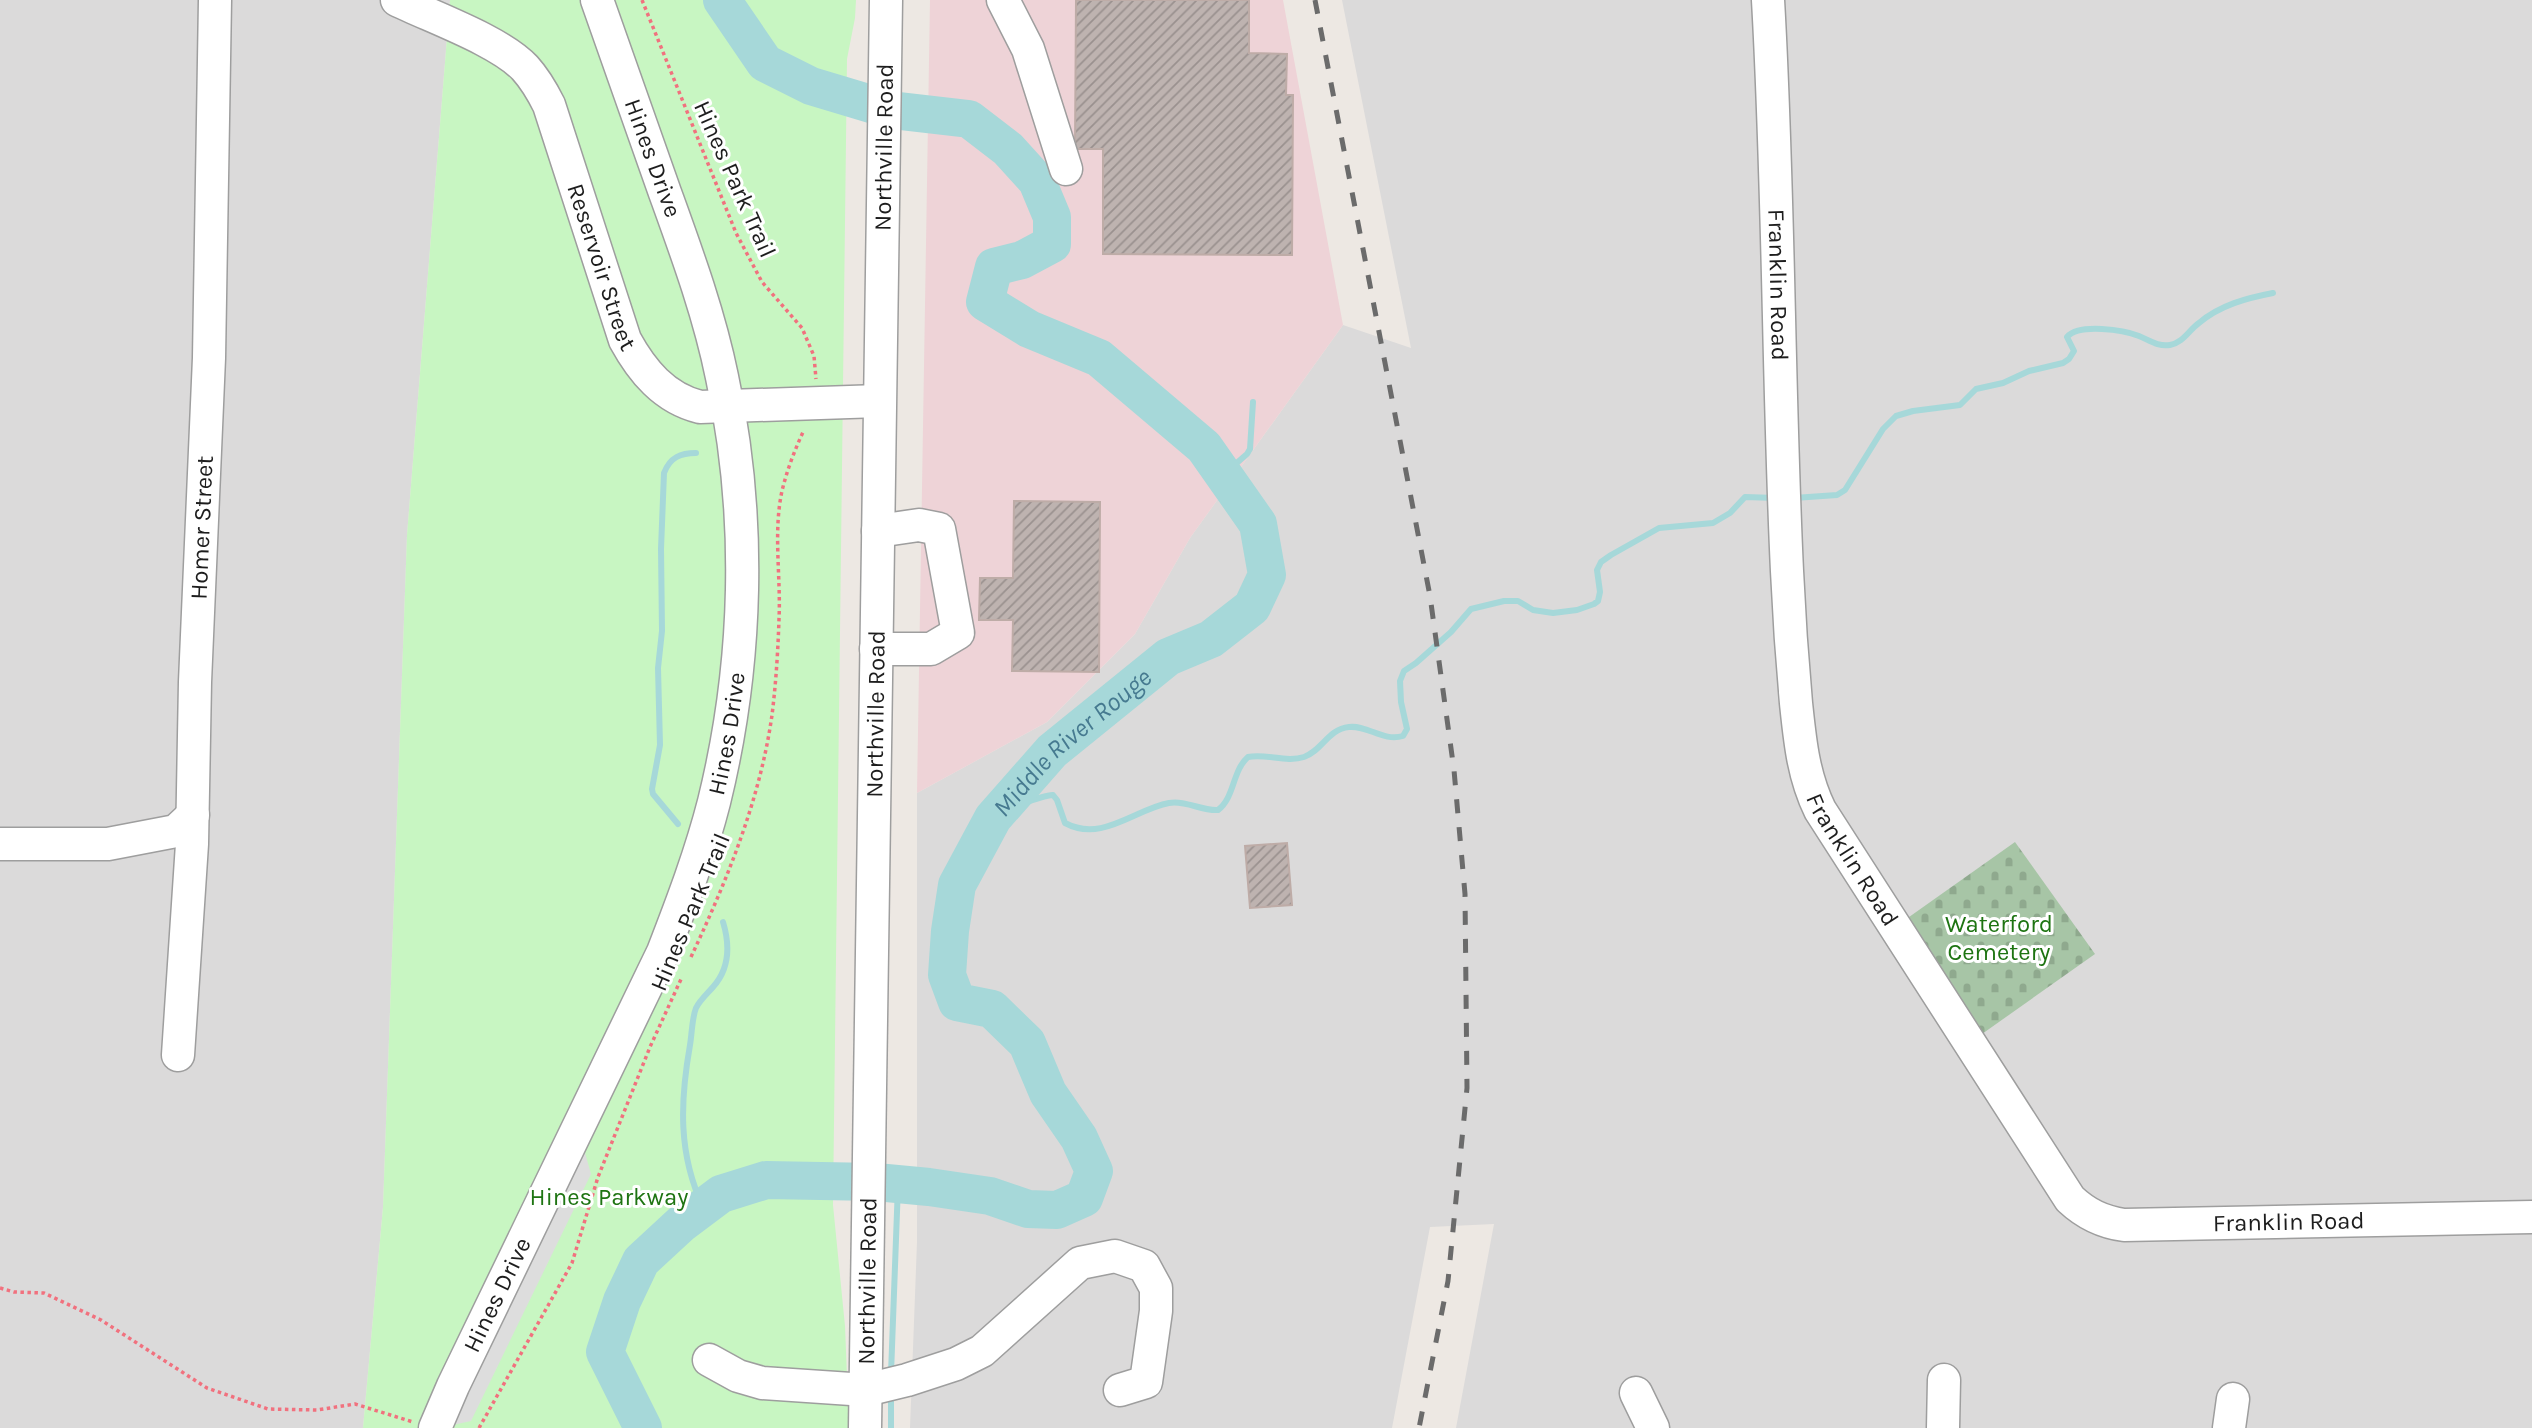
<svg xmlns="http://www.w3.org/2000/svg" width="2532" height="1428" font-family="Karla,sans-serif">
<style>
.residential{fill:#dbdada}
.commercial{fill:#eed3d7}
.cemetery{fill:url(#cemetery-stones)}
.park{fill:#c8f6c2}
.parking{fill:#ddd}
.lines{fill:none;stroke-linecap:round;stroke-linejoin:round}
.stream{stroke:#a6d8d9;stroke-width:6}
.river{stroke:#a6d8d9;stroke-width:38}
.building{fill:url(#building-hatch);stroke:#beaca7;stroke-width:2}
.minor-casing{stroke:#9e9e9e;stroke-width:35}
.path{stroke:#f1717e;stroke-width:3.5;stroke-dasharray:3.5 3.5;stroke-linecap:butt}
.minor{stroke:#fff;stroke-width:32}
.rail{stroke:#6b6b6b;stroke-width:5;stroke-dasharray:14 14;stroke-linecap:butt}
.labels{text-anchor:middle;stroke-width:6;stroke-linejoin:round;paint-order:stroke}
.street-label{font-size:24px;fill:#1d1d1d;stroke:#fff}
.park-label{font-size:24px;fill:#1e7412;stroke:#fff}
.water-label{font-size:26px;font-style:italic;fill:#467a90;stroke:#fff}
</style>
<defs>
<pattern id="cemetery-stones" width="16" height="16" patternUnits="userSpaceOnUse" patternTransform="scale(1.75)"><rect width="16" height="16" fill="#a7c5a6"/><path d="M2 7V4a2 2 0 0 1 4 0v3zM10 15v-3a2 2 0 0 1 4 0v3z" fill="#8fa98e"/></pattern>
<pattern id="building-hatch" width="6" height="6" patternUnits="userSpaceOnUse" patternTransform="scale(1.75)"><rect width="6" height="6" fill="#beb3b0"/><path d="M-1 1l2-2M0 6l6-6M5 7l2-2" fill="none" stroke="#9a918f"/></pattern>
</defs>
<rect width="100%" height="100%" fill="#ede8e3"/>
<!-- residential -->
<path class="residential" d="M0 0H450L407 535 383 1207 363 1428H0Z
M1342 0H2532V1428H1456L1494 1224 1430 1227 1392 1428H910L917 1242V793L1047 722 1135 634 1190 538 1343 325 1411 348Z"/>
<!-- commercial -->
<path class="commercial" d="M930 0H1283L1343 325 1190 538 1135 634 1047 722 917 793Z"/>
<!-- cemetery -->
<path class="cemetery" d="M2015 842 2095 954 1982 1034 1902 922Z"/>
<!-- park -->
<path class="park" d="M450 0H856L855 18 847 59 833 1205 845 1326 849 1428H363L383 1207 407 535Z"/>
<!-- parking -->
<path class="parking" d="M578 1128 591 1174 471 1421 439 1428Z"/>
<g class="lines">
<!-- stream -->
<path class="stream" d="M1223 475 1247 454 1250 449 1253 402
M1794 498 1837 495 1845 490 1883 429 1896 416 1913 411 1960 405 1976 389 2003 383 2029 371 2063 363 2069 359 2074 351 2067 337C2079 323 2124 330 2139 336 2149 340 2158 347 2170 345 2183 343 2189 330 2199 323 2220 305 2247 298 2273 293
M998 812C1016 808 1037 796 1053 795L1057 800 1065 823C1102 843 1135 809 1169 803 1186 800 1201 811 1218 810 1235 797 1232 771 1248 757 1266 753 1286 763 1304 757 1322 751 1328 729 1349 727 1368 725 1383 742 1403 736L1407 729 1401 702 1400 681 1404 671 1416 663 1451 632 1471 609 1504 601H1518L1533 610 1553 613 1577 610 1594 604 1598 601 1600 592 1597 570 1601 562 1611 555 1659 528 1713 523 1730 513 1745 497 1776 498
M678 824 653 794 652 789 660 745 658 668 662 631 661 549 664 473C670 457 681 453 696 453
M703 1207C678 1154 680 1102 690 1045 692 1033 692 1018 696 1008 700 1000 708 993 713 987 730 968 730 945 723 922
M891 1374 898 1185
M891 1428V1395"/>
<!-- river -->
<path class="river" id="s1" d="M643 1428 605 1352 622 1301 641 1261 681 1224 721 1194 766 1180 876 1182 929 1187 990 1196 1028 1209 1057 1210 1084 1198 1094 1171 1079 1138 1048 1093 1027 1043 992 1009 957 1002 947 975 950 931 957 885 993 818 1052 751 1168 657 1211 639 1252 607 1267 575 1258 524 1204 447 1099 358 1029 329 985 302 994 267 1022 260 1052 244V217L1037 181 1008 149 969 119 891 110 811 86 765 63 722 0"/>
</g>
<!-- building -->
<path class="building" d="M1076 0H1249V53L1287 54 1286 95H1293L1292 255 1103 254V149H1075Z
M1014 501 1100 502 1099 672 1012 671 1013 620H979L980 578H1013Z
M1287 843 1292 905 1250 908 1245 846Z"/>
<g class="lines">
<!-- minor casing -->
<g class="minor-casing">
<g id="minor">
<path id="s2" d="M397 0C432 17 500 41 525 68 535 79 542 91 549 105L625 340C642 371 664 398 700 407L879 401"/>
<path d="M1003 0 1028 49 1066 169"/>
<path id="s3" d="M1768 0C1779 190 1778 381 1787 571 1789 615 1792 659 1796 703 1800 741 1803 775 1820 810L2070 1199C2086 1214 2102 1222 2124 1225L2532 1217"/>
<path d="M876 649H931L958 633 939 529 919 525 878 531"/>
<path d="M0 844H108L176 831 193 815"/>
<path id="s4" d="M178 1055 192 844 195 682 209 358 215 0"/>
<path d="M709 1360 738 1376 762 1383 866 1390 907 1380 956 1364 982 1351 1080 1263 1115 1256 1144 1266 1156 1288V1311L1146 1382 1120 1390"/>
<path d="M1636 1393 1653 1428"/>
<path id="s5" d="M435 1428 453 1386 663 952C682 903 701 853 714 802 748 664 752 516 722 377 709 313 686 251 664 190 642 126 619 63 597 0"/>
<path id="s6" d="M865 1428 886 0"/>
<path d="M1943 1428 1944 1380"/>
<path d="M2229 1428 2233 1399"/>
</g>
</g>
<!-- path -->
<path class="path" d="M642 0 736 233 762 282 802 328 814 356 816 379
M691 957C727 880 760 800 772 715 776 683 778 650 779 619 781 577 773 532 782 491 787 470 795 449 804 430
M0 1288 14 1292 44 1293 101 1320 207 1388 268 1409 317 1410 355 1404 413 1422
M479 1428 572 1263 598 1177 650 1047 682 977"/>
<!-- minor -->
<use href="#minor" class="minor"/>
<!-- rail -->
<path class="rail" d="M1315 0 1430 596 1454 770 1465 894 1467 1088 1448 1281 1419 1428"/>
</g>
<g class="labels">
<!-- street labels -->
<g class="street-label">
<text dy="8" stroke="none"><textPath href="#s6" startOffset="1281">Northville Road</textPath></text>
<text transform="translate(653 158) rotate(70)" y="8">Hines Drive</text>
<text transform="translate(735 179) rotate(66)" y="8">Hines Park Trail</text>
<text dy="8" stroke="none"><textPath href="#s2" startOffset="360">Reservoir Street</textPath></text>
<text dy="8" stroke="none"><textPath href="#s3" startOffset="285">Franklin Road</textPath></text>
<text dy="8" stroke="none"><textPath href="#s4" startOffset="528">Homer Street</textPath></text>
<text dy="8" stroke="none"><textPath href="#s6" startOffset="714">Northville Road</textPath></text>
<text dy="8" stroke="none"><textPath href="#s5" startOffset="756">Hines Drive</textPath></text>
<text dy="8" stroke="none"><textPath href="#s3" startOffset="873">Franklin Road</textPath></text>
<text transform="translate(690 912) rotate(-67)" y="8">Hines Park Trail</text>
<text dy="8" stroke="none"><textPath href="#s3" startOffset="1502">Franklin Road</textPath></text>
<text dy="8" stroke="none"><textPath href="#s6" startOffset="147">Northville Road</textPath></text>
<text dy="8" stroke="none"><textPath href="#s5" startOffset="147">Hines Drive</textPath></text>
</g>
<!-- park labels -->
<g class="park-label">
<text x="1999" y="932">Waterford<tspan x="1999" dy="28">Cemetery</tspan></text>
<text x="609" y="1205">Hines Parkway</text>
</g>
<!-- water labels -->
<g class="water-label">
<text dy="9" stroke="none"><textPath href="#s1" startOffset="1222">Middle River Rouge</textPath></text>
</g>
</g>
</svg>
